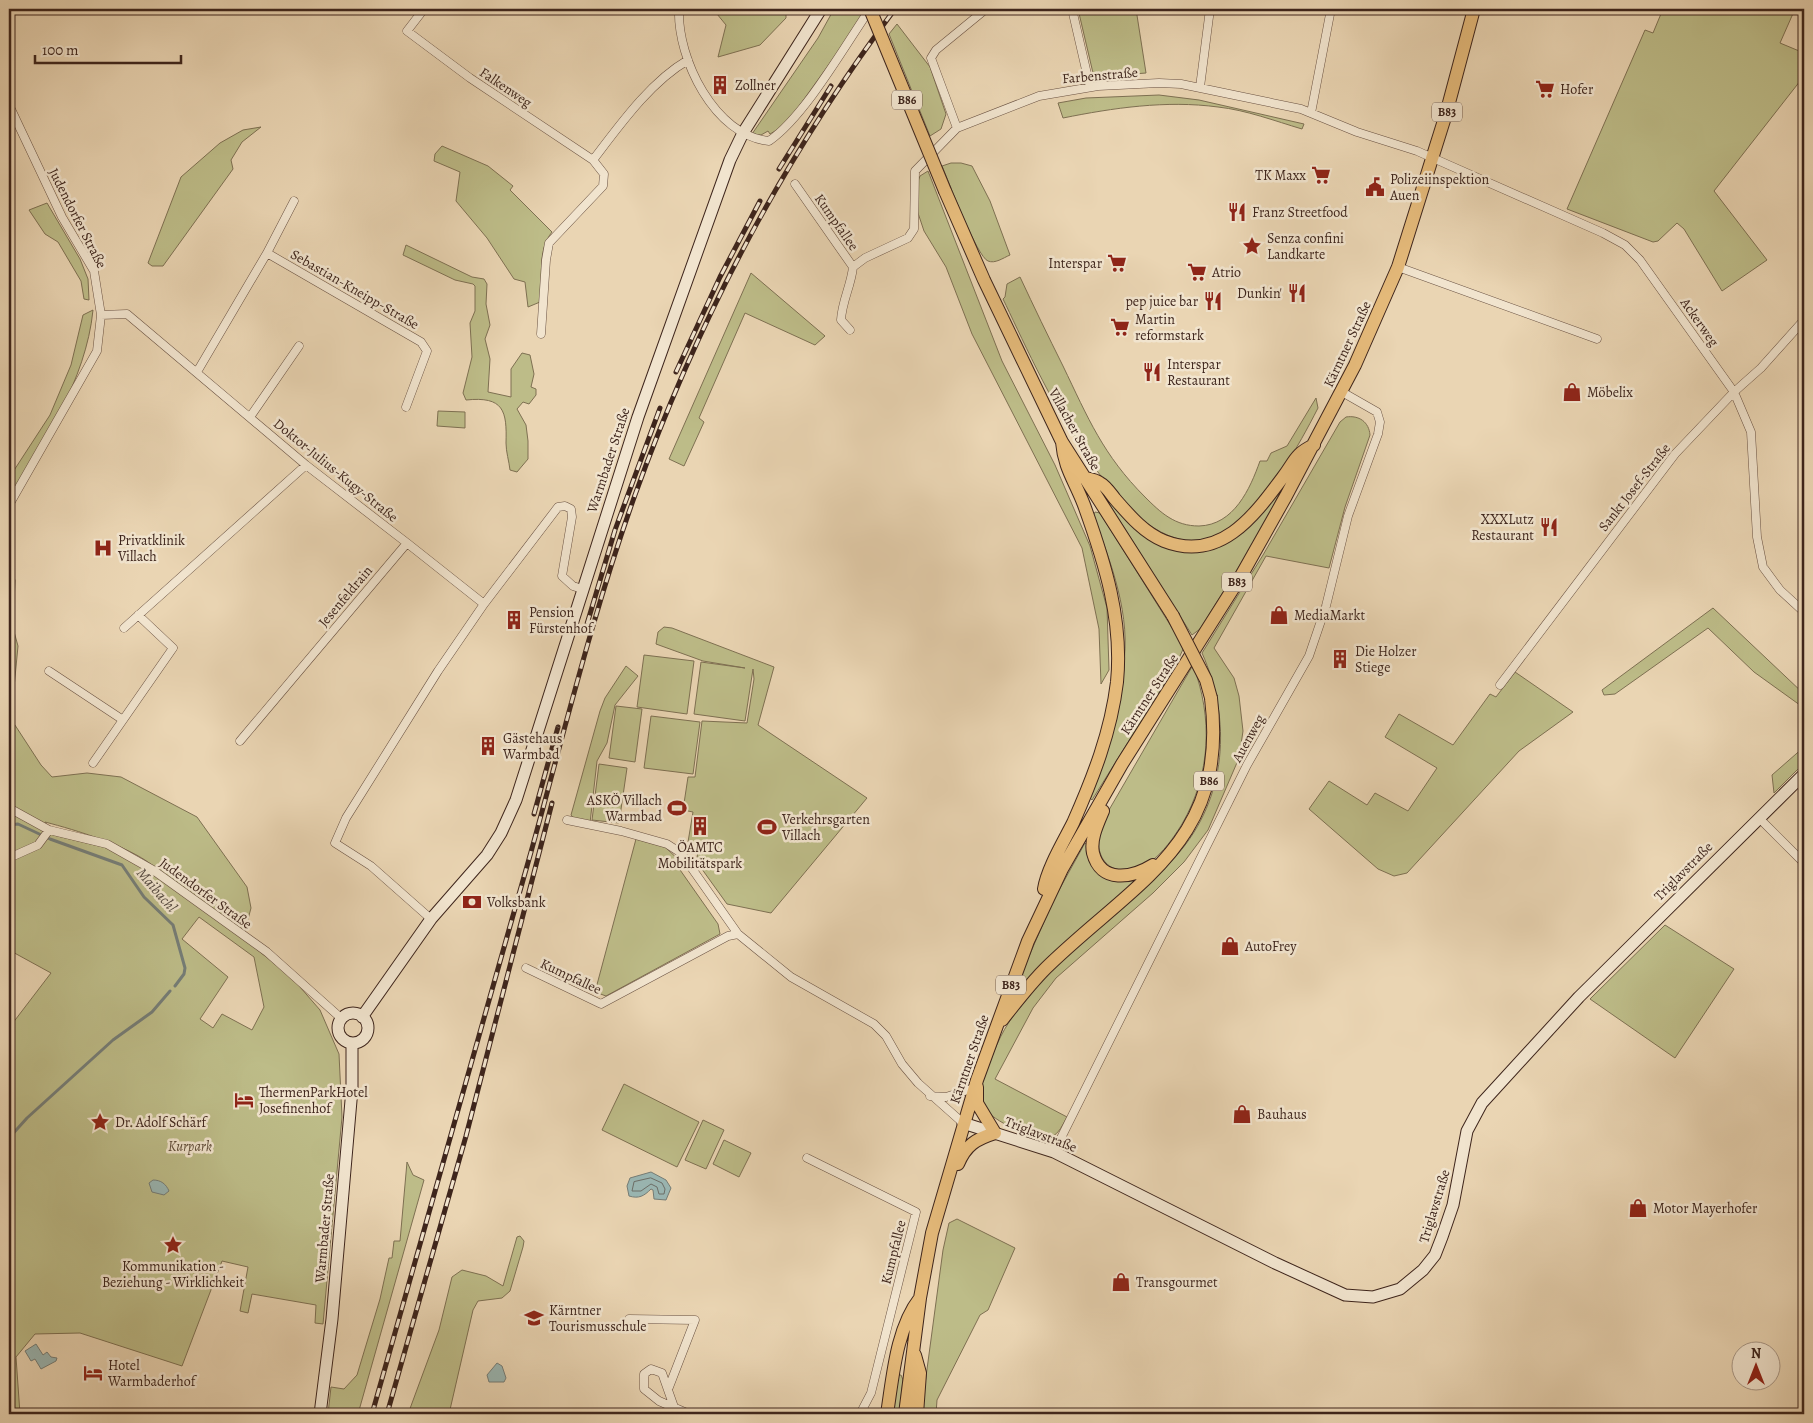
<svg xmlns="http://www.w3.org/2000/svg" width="1813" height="1423" font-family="Alegreya,serif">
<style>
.green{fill:#bdbc88;stroke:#7e7052;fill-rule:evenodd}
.water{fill:#9ab7b4;stroke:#757d77}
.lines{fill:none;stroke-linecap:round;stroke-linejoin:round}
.shore{stroke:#6c6e68;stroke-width:1}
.stream{stroke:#757d77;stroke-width:3}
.street-casing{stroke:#695142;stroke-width:9}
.secondary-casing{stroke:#3e251c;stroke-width:13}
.primary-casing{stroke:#3e251c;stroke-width:14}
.street{stroke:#f1e4ce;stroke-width:8}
.secondary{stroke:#f1e4ce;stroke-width:11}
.primary{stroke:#e5ba7a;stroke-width:12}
.rail-casing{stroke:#3e251c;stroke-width:5}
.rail{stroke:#f1e4ce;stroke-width:3;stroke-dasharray:9;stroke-linecap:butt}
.primary-bridge-casing{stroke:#3e251c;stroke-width:14;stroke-linecap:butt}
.primary-bridge{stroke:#e5ba7a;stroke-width:12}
.labels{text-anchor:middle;stroke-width:5;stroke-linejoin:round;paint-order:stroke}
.shield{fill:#f1e4ce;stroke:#745e51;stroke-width:1}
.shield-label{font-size:12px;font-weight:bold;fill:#3e251c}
.street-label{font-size:14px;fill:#3e251c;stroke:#f1e4ce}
.poi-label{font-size:14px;fill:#3e251c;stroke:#f1e4ce;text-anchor:start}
.park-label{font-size:14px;font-style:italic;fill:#5e4b37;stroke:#f1e4ce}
.water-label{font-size:15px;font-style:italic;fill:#554a42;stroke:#f1e4ce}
</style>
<rect width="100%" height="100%" fill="#ead5b3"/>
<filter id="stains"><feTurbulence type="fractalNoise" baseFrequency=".004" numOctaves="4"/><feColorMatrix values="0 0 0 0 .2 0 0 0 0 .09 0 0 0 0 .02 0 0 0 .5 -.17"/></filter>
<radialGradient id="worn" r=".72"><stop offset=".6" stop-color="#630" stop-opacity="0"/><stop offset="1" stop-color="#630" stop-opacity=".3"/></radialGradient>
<!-- green -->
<path class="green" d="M723 9H786V18L760 45 718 57 726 25 717 14Z
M834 9H862L865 14 792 116 780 128 770 134 768 131 761 135 752 134 818 38Z
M1078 9H1136L1146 73 1096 77 1093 73Z
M1663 9H1795L1780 43 1804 53V76L1714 191 1767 260 1722 291 1684 229 1677 223 1658 241 1653 242 1567 209 1645 30 1653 33Z
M897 24 930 67 946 114 941 129 930 136 889 34Z
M1159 95 1199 100 1304 124 1302 129C1275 121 1246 110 1218 107 1166 100 1113 108 1063 118L1058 103 1086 98Z
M261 127 242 142 231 160 233 169 163 266H152L148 263 181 177 220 143 243 130Z
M442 146 488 166 513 186 510 190 552 232C536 252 544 278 540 302L528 307 525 282 514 279 487 238 456 201 460 172 434 161 435 154Z
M951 163H961L972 166 990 201 1010 255C1003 258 995 264 988 261 977 257 948 180 942 166Z
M928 171 1002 361 1055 465 1090 546 1107 608 1109 670 1101 684 1099 629 1082 548 972 334 946 267 924 231 917 210V184L920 176Z
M47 203 80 259 88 279 89 300 84 299 81 281 58 242 45 234 29 210Z
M406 245 472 277 484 279 487 284 486 304 490 325 485 339 490 359 488 392 511 397V369L522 353 530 355 534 374 531 387 536 389V395L529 404 523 402 517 409 526 425 528 441V459L517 472 510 470C509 461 506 452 506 443 507 411 504 396 466 400L463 393 472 357 470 323 475 311V286L473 284 455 280 403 255Z
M751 273 825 336 815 345 745 313 699 418 704 422 684 466 669 459Z
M1020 277C1034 307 1048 336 1063 366 1088 418 1103 455 1145 497 1161 513 1175 526 1199 526 1234 525 1250 489 1260 461H1267L1271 453 1287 446 1316 398 1318 408C1297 449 1273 491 1237 522 1233 526 1228 531 1223 534 1126 583 1034 362 1003 299L1005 297 1007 284Z
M93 310C86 381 42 444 9 506V478L50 415 71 365 83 315Z
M438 411 465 412V428L437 426Z
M1346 417C1359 415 1369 422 1370 435L1345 507 1329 568 1266 556 1214 648 1234 678 1239 696 1243 731 1239 758 1208 830 1184 862 1153 893 1056 978 1033 1008 995 1079 1067 1117C1063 1124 1059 1134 1051 1137 1036 1141 991 1121 984 1107 981 1102 981 1090 982 1085 982 1078 987 1070 989 1064 1000 1035 1007 1022 1027 999 1035 989 1042 979 1051 970 1091 929 1139 898 1177 855 1227 798 1232 720 1202 653L1263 555 1340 422Z
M1283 486 1260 533 1200 629 1192 635 1106 499 1108 497 1139 531 1203 549Z
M1095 512 1100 513 1184 647 1175 667 1092 800 1090 798C1101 755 1115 712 1123 668 1132 617 1111 562 1093 516Z
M9 570 15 580 13 628 18 646 11 719 41 765 52 777 87 773 121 777 197 817 247 887 251 908 243 938 293 979 320 1010 339 1054 342 1117 323 1324 315 1323 316 1305 252 1294 248 1313 240 1311 248 1267 222 1261 182 1366 80 1333 35 1334 16 1357 20 1414H9V1028L51 973 9 950ZM45 822C76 830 128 846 152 865L147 870 107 848 53 835ZM199 917 254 957 264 1007 252 1030 222 1014 213 1028 200 1019 228 977 182 939Z
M1713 608 1804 694V708L1754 672 1708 628 1615 694 1604 695 1602 690Z
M664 627 672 628 774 667 758 725 867 798 771 913 727 904 699 865 697 858 699 843 688 842 693 812 683 810 688 777H695L702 721 747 723 754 679 753 669 745 721 694 714 701 662 745 668 703 661 656 644 658 632Z
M644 655 694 661 687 714 637 707Z
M1193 665C1213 718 1211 774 1182 824 1174 837 1163 853 1150 862 1114 883 1089 861 1102 822Z
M626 666 638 676 615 705 607 743 597 761 590 823 574 819 571 815 600 711 605 698Z
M1515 672 1573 712 1519 751 1407 873 1394 876 1378 869 1309 809 1329 781 1367 805 1375 793 1408 811 1437 768 1385 737 1399 714 1453 745 1490 694 1496 697Z
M616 706 642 709 635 762 609 758Z
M651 716 700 722 693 774 644 768Z
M1804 747V763L1774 793 1772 775Z
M599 764 627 768 619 823 592 820Z
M636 839 665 847 682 863 678 867 718 924 720 934 606 996 595 992Z
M1085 843 1121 881H1136L1015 996V988L1054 899Z
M1665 925 1734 969 1675 1058 1590 999Z
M624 1084 699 1122 677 1167 602 1130Z
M703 1120 724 1130 706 1169 685 1160Z
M724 1140 751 1153 739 1177 713 1164Z
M407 1162 413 1175 424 1180 358 1414H328L331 1387 344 1389 357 1375 380 1299 389 1258H392L394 1241H400Z
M957 1219 1015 1248 988 1310 980 1315 937 1400 936 1414H921L943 1250 949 1223Z
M520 1236 524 1241 523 1247 510 1291 502 1298 478 1301 473 1310 449 1414H408L439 1330 452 1277 462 1270 486 1276 503 1286 517 1237Z
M898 1375H901L903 1380 899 1414H890Z"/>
<!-- water -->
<path class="water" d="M651 1172 666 1180 671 1188 666 1200 654 1199 653 1190 651 1189C644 1196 639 1199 629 1196L627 1186 630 1178Z
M153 1180C161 1180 166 1184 169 1191L164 1195 152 1192 149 1183Z
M36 1344 43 1355 47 1352 51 1357 57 1358 56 1361 41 1369 35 1359 31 1361 25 1351Z
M497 1363 502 1366 506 1378 504 1382H489L487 1375Z"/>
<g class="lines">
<!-- shore -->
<path class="shore" d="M651 1178 662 1183 665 1189 664 1194H659L657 1187 651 1184 641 1191H632L634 1182Z"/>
<!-- stream -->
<path class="stream" d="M9 825 18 824 50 839 122 865 144 897 173 925 185 968 184 974 175 986
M9 1138 27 1118 113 1040 152 1012 170 991"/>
<!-- street casing -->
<g class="street-casing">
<path id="street" d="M424 9 407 31 470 78 593 160 604 174 603 186 549 243 546 260 541 334
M679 9C677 59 715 136 769 141 805 116 844 47 870 9
M1072 9 1090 87
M1200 87 1210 9
M9 105 62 217 94 271 101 315 97 351 9 505
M1311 113 1331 9
M957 128 931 58 936 50 986 9
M593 160C619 126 650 82 688 60
M795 184 853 267C851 286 842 301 841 320L850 330
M267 253 421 342 427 351 406 407
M853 267 865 258 908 238 914 229 915 171 957 128 1039 96 1098 86 1159 83 1181 84 1301 109 1357 132 1417 151 1603 233 1625 245 1640 260 1734 392 1751 432 1757 537 1763 567 1780 590 1804 612
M1398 267 1597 339
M101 315 127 314 306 465 407 543
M197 372 267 253 294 201
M250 417 299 346
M124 628 306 465
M49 671 123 720
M1500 685 1675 454 1734 392 1761 368 1804 320
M240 741 407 543 484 604
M93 763 173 648 138 615
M9 808 49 830 107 844 153 870 267 952 342 1019
M1759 818 1804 863
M9 858 38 845 49 830
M431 919 371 866 335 843 346 818 438 671 484 604 558 507 565 506 571 509 572 517 562 576 573 586 582 589
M738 934 791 977 874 1024 886 1036 902 1064 918 1083 963 1123
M526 968 601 1004 728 936 738 934 681 853 667 844 621 831 567 820
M930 1096 946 1097 974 1088
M1054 1152 1247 765 1309 656 1326 606 1348 516 1378 434 1380 422 1377 412 1342 392
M807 1158 916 1212 871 1393 860 1414
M629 1319 695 1320 669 1387
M674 1407 662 1373 651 1369 644 1374V1389L659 1401 689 1414"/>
</g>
<!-- secondary casing -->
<g class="secondary-casing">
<path id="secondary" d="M338 1028a15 15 0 1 1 30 0a15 15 0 1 1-30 0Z
M362 1017 431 919 487 855 501 833 516 800 638 417 730 160 743 133 821 9
M963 1123 1054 1152 1275 1263 1345 1295 1373 1297 1400 1289 1423 1270 1435 1255 1442 1237 1453 1205 1467 1131 1482 1103 1579 997 1804 774
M320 1414 332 1319 352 1089V1043"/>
</g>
<!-- primary casing -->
<g class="primary-casing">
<path id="primary" d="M945 191 984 280 1062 442 1173 616
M1085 478C1090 479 1096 480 1100 483 1106 486 1111 494 1115 499 1129 515 1144 533 1164 541 1220 563 1254 516 1283 477 1295 461 1295 454 1314 445
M1103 811C1098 823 1090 839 1093 853 1101 884 1132 878 1153 865
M1044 889C1047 869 1064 841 1073 823 1093 778 1111 732 1117 682 1123 620 1105 563 1084 505 1075 481 1064 468 1062 442
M1002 1020C1016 1002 1030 984 1046 968 1135 881 1229 843 1211 698
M958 1164C966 1145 976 1139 995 1133L977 1103V1087
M915 1355 920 1373 917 1414
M887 1414C893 1376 896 1329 920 1298
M905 1414 920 1298 932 1233 977 1080 1028 941 1062 869 1122 764 1241 576 1286 496 1355 365 1398 267 1446 114 1474 9"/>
</g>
<!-- street -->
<use href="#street" class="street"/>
<!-- secondary -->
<use href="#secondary" class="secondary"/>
<!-- primary -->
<use href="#primary" class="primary"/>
<!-- rail casing -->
<g class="rail-casing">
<path id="rail" d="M779 169 831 86
M676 372 720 277 760 201
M587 624 615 530 660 408
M534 814 558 727
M372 1414C425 1227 478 1039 531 852 564 733 593 612 635 495 697 322 784 157 895 9
M387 1414 466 1136 552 803"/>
</g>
<!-- rail -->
<use href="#rail" class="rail"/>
<!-- primary-bridge casing -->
<g class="primary-bridge-casing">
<path id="primary-bridge" d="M870 9 945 191
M1173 616 1206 680 1211 698"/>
</g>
<!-- primary-bridge -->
<use href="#primary-bridge" class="primary-bridge"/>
</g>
<!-- icons -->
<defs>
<g id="building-bare" transform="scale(1.5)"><path d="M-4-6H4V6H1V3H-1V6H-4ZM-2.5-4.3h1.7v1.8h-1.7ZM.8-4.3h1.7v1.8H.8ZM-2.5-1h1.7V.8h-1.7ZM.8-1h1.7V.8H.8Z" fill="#8f2418" stroke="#f1e4ce" stroke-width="2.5" paint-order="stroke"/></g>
<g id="supermarket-bare" transform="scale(1.5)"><path d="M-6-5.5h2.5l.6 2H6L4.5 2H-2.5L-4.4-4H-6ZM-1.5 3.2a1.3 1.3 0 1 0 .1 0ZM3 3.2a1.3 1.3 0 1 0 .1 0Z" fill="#8f2418" stroke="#f1e4ce" stroke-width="2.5" paint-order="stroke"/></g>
<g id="civic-bare" transform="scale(1.5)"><path d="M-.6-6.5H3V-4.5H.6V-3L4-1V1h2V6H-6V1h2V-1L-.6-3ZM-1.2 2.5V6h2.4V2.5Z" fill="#8f2418" stroke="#f1e4ce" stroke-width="2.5" paint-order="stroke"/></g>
<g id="restaurant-bare" transform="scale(1.5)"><path d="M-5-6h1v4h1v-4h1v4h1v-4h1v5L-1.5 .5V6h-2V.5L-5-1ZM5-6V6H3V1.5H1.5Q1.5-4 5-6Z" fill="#8f2418" stroke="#f1e4ce" stroke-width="2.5" paint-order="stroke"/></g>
<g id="sight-bare" transform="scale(1.5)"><path d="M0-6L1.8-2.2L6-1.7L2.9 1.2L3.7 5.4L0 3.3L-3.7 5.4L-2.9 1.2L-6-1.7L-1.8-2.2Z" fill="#8f2418" stroke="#f1e4ce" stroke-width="2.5" paint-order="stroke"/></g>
<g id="shop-bare" transform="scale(1.5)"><path d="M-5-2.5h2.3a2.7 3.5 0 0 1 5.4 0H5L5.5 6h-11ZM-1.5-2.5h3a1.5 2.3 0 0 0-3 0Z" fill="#8f2418" stroke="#f1e4ce" stroke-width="2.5" paint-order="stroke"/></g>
<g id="hospital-bare" transform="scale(1.5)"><path d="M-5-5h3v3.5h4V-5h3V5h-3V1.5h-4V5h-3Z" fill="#8f2418" stroke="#f1e4ce" stroke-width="2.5" paint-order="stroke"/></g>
<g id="stadium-bare" transform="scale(1.5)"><path d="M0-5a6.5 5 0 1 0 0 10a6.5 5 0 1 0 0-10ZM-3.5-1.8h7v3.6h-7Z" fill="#8f2418" stroke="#f1e4ce" stroke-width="2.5" paint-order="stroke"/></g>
<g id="bank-bare" transform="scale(1.5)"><path d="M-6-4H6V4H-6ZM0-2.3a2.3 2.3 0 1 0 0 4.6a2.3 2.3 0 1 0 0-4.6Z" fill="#8f2418" stroke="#f1e4ce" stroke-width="2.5" paint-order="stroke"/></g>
<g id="hotel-bare" transform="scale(1.5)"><path d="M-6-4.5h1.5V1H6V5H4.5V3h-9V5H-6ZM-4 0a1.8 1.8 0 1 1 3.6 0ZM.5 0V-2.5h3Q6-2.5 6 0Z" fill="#8f2418" stroke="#f1e4ce" stroke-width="2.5" paint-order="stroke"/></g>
<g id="school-bare" transform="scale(1.5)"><path d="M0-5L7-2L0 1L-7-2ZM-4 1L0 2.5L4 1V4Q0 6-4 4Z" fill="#8f2418" stroke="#f1e4ce" stroke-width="2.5" paint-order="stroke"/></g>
</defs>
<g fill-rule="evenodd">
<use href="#building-bare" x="720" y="85"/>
<use href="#supermarket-bare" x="1545" y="89"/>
<use href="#supermarket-bare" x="1321" y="175"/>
<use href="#civic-bare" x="1375" y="187"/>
<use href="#restaurant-bare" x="1237" y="212"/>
<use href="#sight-bare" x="1252" y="246"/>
<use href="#supermarket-bare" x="1117" y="263"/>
<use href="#supermarket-bare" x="1197" y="272"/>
<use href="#restaurant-bare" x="1297" y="293"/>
<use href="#restaurant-bare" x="1213" y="301"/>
<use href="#supermarket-bare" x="1120" y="327"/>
<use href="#restaurant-bare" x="1152" y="372"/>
<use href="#shop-bare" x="1572" y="392"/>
<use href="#restaurant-bare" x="1549" y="527"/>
<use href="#hospital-bare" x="103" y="548"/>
<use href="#shop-bare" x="1279" y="615"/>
<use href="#building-bare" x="514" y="620"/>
<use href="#building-bare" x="1340" y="659"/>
<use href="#building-bare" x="488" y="746"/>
<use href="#stadium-bare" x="677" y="808"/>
<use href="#building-bare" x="700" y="826"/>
<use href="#stadium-bare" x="767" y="827"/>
<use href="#bank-bare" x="472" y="902"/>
<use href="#shop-bare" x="1230" y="946"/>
<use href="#hotel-bare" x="244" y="1100"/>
<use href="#shop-bare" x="1242" y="1114"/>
<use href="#sight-bare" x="100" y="1122"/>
<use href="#shop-bare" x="1638" y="1208"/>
<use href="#sight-bare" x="173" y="1245"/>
<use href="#shop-bare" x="1121" y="1282"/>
<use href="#school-bare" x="534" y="1318"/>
<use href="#hotel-bare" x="93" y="1373"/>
</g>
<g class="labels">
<!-- shield labels -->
<g class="shield">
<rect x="892" y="90.5" width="30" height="19" rx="4"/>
<rect x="1432" y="102.5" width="30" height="19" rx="4"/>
<rect x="1222" y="572.5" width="30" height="19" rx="4"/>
<rect x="1194" y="771.5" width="30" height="19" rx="4"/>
<rect x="996" y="975.5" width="30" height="19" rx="4"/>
</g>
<g class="shield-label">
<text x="907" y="104">B86</text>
<text x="1447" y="116">B83</text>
<text x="1237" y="586">B83</text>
<text x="1209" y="785">B86</text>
<text x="1011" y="989">B83</text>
</g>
<!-- street labels -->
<g class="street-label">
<text transform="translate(1100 75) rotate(-5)" y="5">Farbenstraße</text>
<text transform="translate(506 87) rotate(34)" y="5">Falkenweg</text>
<text transform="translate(78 218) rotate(63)" y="5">Judendorfer Straße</text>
<text transform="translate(837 222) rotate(55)" y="5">Kumpfallee</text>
<text transform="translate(355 289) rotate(30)" y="5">Sebastian-Kneipp-Straße</text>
<text transform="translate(1700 322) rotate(55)" y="5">Ackerweg</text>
<text transform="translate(1347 344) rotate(-65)" y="5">Kärntner Straße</text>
<text transform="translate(1075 429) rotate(61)" y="5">Villacher Straße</text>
<text transform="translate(608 460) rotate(-72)" y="5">Warmbader Straße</text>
<text transform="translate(336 470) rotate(39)" y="5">Doktor-Julius-Kugy-Straße</text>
<text transform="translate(1634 487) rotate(-52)" y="5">Sankt Josef-Straße</text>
<text transform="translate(345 596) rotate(-50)" y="5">Jesenfeldrain</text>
<text transform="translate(1149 694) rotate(-57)" y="5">Kärntner Straße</text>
<text transform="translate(1248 738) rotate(-61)" y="5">Auenweg</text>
<text transform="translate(1683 871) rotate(-45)" y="5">Triglavstraße</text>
<text transform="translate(206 893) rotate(36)" y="5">Judendorfer Straße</text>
<text transform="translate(571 976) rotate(25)" y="5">Kumpfallee</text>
<text transform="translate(969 1059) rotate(-71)" y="5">Kärntner Straße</text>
<text transform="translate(1041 1134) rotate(21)" y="5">Triglavstraße</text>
<text transform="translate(1434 1206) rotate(-73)" y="5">Triglavstraße</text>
<text transform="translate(324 1228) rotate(-85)" y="5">Warmbader Straße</text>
<text transform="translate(893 1252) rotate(-76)" y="5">Kumpfallee</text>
</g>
<!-- poi labels -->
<g class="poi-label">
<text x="735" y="90">Zollner</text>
<text x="1560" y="94">Hofer</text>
<text x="1306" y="180" text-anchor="end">TK Maxx</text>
<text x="1390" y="184">Polizeiinspektion<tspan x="1390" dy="16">Auen</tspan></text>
<text x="1252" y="217">Franz Streetfood</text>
<text x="1267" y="243">Senza confini<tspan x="1267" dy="16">Landkarte</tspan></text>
<text x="1102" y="268" text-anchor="end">Interspar</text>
<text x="1212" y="277">Atrio</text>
<text x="1282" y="298" text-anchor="end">Dunkin'</text>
<text x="1198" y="306" text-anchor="end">pep juice bar</text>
<text x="1135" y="324">Martin<tspan x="1135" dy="16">reformstark</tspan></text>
<text x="1167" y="369">Interspar<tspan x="1167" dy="16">Restaurant</tspan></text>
<text x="1587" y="397">Möbelix</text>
<text x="1534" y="524" text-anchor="end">XXXLutz<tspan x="1534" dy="16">Restaurant</tspan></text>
<text x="118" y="545">Privatklinik<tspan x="118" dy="16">Villach</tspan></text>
<text x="529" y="617">Pension<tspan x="529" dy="16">Fürstenhof</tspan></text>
<text x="1294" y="620">MediaMarkt</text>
<text x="1355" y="656">Die Holzer<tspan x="1355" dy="16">Stiege</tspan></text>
<text x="503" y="743">Gästehaus<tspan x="503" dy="16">Warmbad</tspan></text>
<text x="662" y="805" text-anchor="end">ASKÖ Villach<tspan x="662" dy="16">Warmbad</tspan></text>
<text x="782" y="824">Verkehrsgarten<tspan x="782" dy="16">Villach</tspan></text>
<text x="700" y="852" text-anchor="middle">ÖAMTC<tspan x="700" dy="16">Mobilitätspark</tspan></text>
<text x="487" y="907">Volksbank</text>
<text x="1245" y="951">AutoFrey</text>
<text x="259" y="1097">ThermenParkHotel<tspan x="259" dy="16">Josefinenhof</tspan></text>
<text x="1257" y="1119">Bauhaus</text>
<text x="115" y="1127">Dr. Adolf Schärf</text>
<text x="1653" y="1213">Motor Mayerhofer</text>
<text x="173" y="1271" text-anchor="middle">Kommunikation -<tspan x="173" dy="16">Beziehung - Wirklichkeit</tspan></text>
<text x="1136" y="1287">Transgourmet</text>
<text x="549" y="1315">Kärntner<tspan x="549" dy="16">Tourismusschule</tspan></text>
<text x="108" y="1370">Hotel<tspan x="108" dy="16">Warmbaderhof</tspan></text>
</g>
<!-- park labels -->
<g class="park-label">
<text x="190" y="1151">Kurpark</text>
</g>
<!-- water labels -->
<g class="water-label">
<text transform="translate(157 890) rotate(49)" y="5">Maibachl</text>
</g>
</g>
<!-- margin -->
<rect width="1813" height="1423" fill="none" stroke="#ead5b3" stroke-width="30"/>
<rect x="10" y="10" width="1793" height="1403" fill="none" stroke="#3e251c" stroke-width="2.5"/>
<rect x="15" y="15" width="1783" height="1393" fill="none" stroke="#3e251c"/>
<!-- north arrow -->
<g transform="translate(1756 1366)"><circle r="24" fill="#f1e4ce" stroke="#a99887"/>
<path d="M0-4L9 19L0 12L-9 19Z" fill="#8f2418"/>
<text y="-8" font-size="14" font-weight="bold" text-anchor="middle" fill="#3e251c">N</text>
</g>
<!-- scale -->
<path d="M35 55v8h146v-8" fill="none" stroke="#3e251c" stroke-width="2.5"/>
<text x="42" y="55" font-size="15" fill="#3e251c" stroke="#f1e4ce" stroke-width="4" paint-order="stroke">100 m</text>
<rect width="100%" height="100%" filter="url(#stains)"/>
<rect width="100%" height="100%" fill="url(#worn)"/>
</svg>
